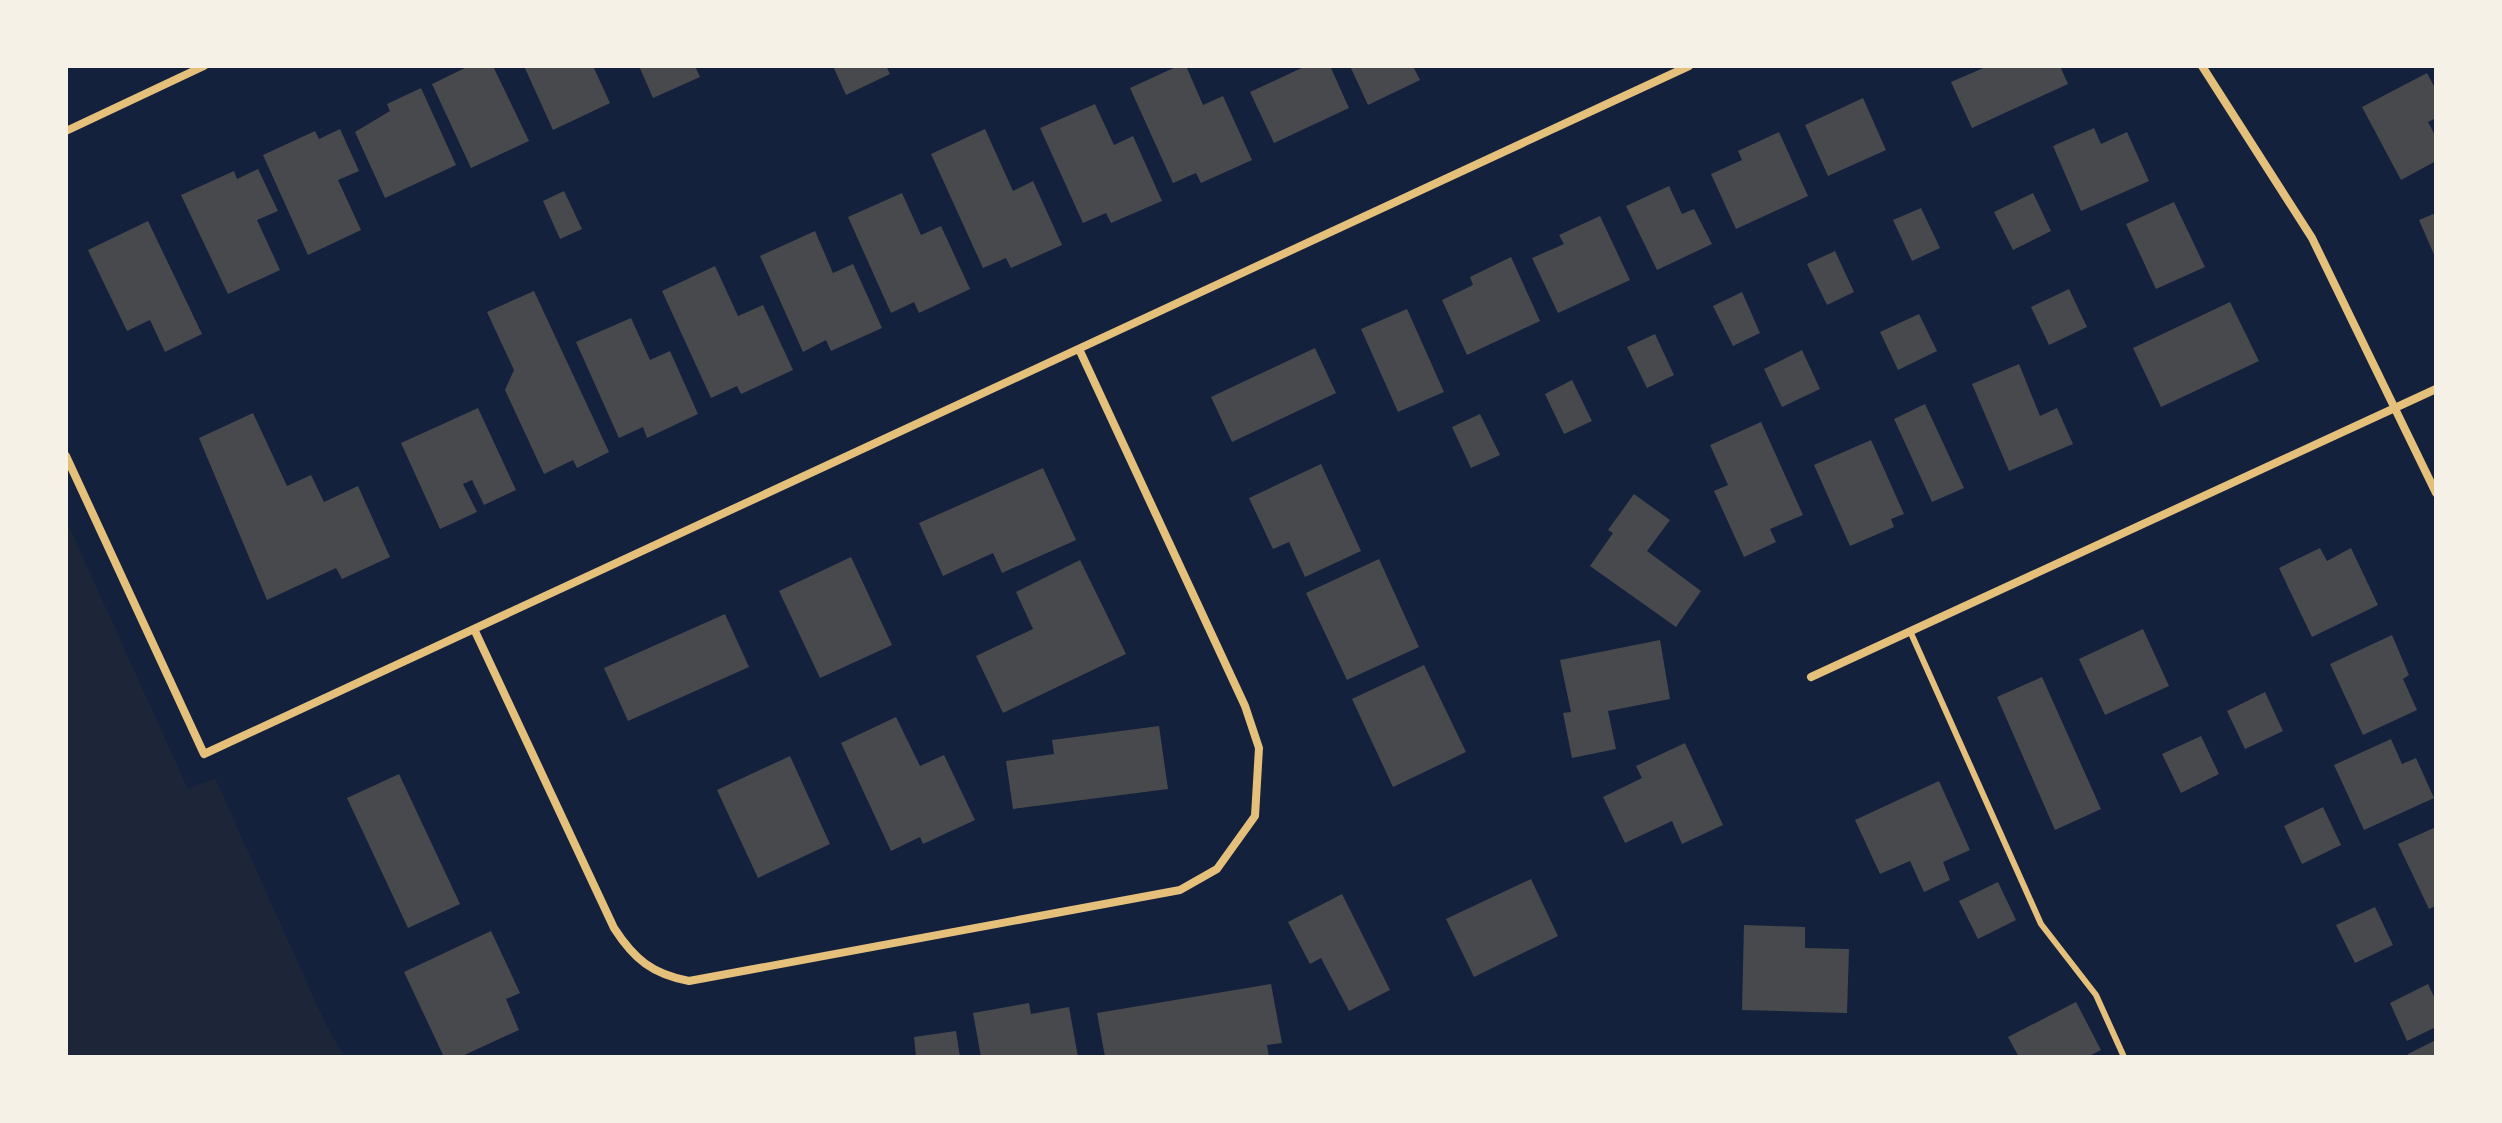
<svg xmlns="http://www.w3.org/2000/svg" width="2502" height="1123" font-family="'Public Sans',sans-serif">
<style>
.green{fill:#1d2539}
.building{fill:#48494c}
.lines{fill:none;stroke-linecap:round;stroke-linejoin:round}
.service{stroke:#e5c07b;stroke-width:6}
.minor{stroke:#e5c07b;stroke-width:8}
</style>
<rect width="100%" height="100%" fill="#14213d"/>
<!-- green -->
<path class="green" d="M66 520 188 789 215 778 326 1025 345 1057H66Z"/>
<!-- building -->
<path class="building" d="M469 66H493L529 141 471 168 432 84Z
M524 66H593L610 103 553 130Z
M639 66H695L700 77 653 98Z
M833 66H886L890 74 846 95Z
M1178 66H1186L1203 105 1223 96 1252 160 1201 183 1196 173 1173 183 1130 88Z
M1306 66H1330L1349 108 1274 143 1250 92Z
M1350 66H1413L1420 80 1368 105Z
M1988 66H2060L2068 84 1972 128 1951 82Z
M2427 73 2436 90V118L2428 122 2436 137V161L2401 180 2362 107Z
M421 88 456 165 385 198 355 132 390 111 387 104Z
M1863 98 1886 150 1828 176 1805 125Z
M1095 104 1114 145 1133 136 1162 201 1111 223 1106 213 1083 223 1040 128Z
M2094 128 2101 144 2127 132 2149 181 2081 211 2053 146Z
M340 129 359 171 338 180 361 230 308 255 263 155 315 131 319 139Z
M985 129 1013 191 1033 181 1062 245 1011 268 1006 258 983 268 931 154Z
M1779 132 1808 196 1736 229 1711 174 1742 160 1738 151Z
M258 169 278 211 257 220 280 270 228 294 181 195 234 171 237 179Z
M1669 186 1682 214 1694 209 1712 244 1657 270 1626 206Z
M564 191 582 229 560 239 543 201Z
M902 193 921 235 941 226 970 289 919 313 914 302 891 313 848 217Z
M2033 193 2051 231 2013 250 1994 212Z
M2174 202 2205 267 2156 289 2126 224Z
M1921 208 1940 248 1912 261 1893 220Z
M2436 213V259L2419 220Z
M1600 216 1630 280 1558 313 1532 258 1564 244 1559 235Z
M148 221 202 334 165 352 150 320 127 331 88 250Z
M815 231 833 273 853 264 882 328 831 351 826 340 803 352 760 256Z
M1835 251 1854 292 1827 305 1807 264Z
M1511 257 1540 321 1467 355 1442 300 1473 285 1470 277Z
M715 266 738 316 763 305 793 370 741 394 737 386 711 398 662 291Z
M2069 289 2087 327 2049 345 2031 307Z
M534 291 609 452 577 468 573 460 544 474 505 390 514 370 487 312Z
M1742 292 1760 333 1733 346 1713 306Z
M2230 302 2259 361 2161 407 2133 348Z
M1407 309 1444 392 1398 412 1361 329Z
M1919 314 1937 351 1898 370 1880 332Z
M631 318 650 360 670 351 698 414 647 438 643 427 619 438 576 342Z
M1655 334 1674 375 1647 388 1627 347Z
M1315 348 1336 393 1232 442 1211 397Z
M1802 350 1820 389 1782 407 1764 369Z
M2019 364 2040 416 2057 408 2073 444 2009 471 1972 384Z
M1572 380 1592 421 1564 434 1545 394Z
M1925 404 1964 488 1932 502 1894 419Z
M478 408 516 490 484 505 472 480 463 484 477 512 440 529 401 443Z
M253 413 287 486 311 475 324 502 358 486 390 557 342 579 336 568 267 600 199 438Z
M1480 414 1500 455 1471 468 1452 427Z
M1761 422 1803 515 1770 529 1776 542 1744 557 1714 491 1728 485 1710 445Z
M1871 440 1904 514 1891 519 1894 527 1850 546 1814 465Z
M1321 464 1361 551 1305 577 1289 542 1273 549 1249 498Z
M1043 468 1076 540 1002 573 993 553 943 576 919 523Z
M1634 494 1670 520 1647 551 1701 591 1676 627 1590 566 1613 533 1608 530Z
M2320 548 2327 561 2351 548 2378 605 2312 637 2279 568Z
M851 557 892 645 820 678 779 591Z
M1379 559 1419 647 1347 680 1306 593Z
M1080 560 1126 654 1003 713 976 656 1033 629 1016 592Z
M725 614 749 667 628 721 604 668Z
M2143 629 2169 686 2105 715 2079 659Z
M2392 635 2409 675 2403 679 2417 710 2363 735 2330 664Z
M1660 640 1670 699 1608 711 1616 749 1572 758 1563 713 1571 712 1560 660Z
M1424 665 1466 752 1393 787 1352 699Z
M2042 677 2101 809 2055 830 1997 697Z
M2265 692 2283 731 2245 749 2227 711Z
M896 717 920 766 944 755 975 820 923 844 920 837 891 851 841 743Z
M1159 726 1168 789 1013 809 1006 761 1054 754 1052 740Z
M2201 736 2219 774 2181 793 2162 754Z
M2391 739 2402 764 2416 758 2434 798 2364 830 2334 765Z
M1685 743 1723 825 1682 844 1672 821 1625 843 1603 797 1642 778 1636 766Z
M790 756 830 844 758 878 717 790Z
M399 774 460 904 408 928 347 798Z
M1939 781 1970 850 1943 862 1950 880 1924 892 1910 861 1880 874 1855 820Z
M2323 807 2341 845 2302 864 2284 826Z
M2436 827V906L2429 909 2398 844Z
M1531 879 1558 936 1474 977 1446 919Z
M1998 882 2016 920 1978 939 1959 901Z
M1342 894 1390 990 1349 1011 1321 958 1310 964 1288 922Z
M2375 907 2393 945 2355 963 2336 925Z
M1744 925 1805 927V948L1849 949 1847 1013 1742 1010Z
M491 931 520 993 506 999 519 1030 460 1057H444L404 972Z
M1271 984 1282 1043 1267 1045 1269 1057H1105L1097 1013Z
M2428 984 2436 1001V1027L2407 1041 2390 1003Z
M2076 1002 2101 1050 2087 1057H2019L2008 1037Z
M1029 1003 1031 1014 1069 1007 1078 1057H981L973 1013Z
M956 1031 960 1057H916L914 1037Z
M2436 1040V1057H2409L2408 1054Z"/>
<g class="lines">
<!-- service -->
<path class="service" d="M1910 631 2041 924 2096 995 2124 1057"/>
<!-- minor -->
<path class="minor" d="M2202 66 2312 238 2436 493
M66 131 204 66
M66 456 204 754 1689 66
M474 629 614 928C634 959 652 974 689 981L1180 890 1217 869 1255 816 1259 748 1245 706 1079 349
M1811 677 2436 389"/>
</g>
<!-- border -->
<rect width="2502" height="1123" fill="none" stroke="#f6f1e7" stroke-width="136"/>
</svg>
